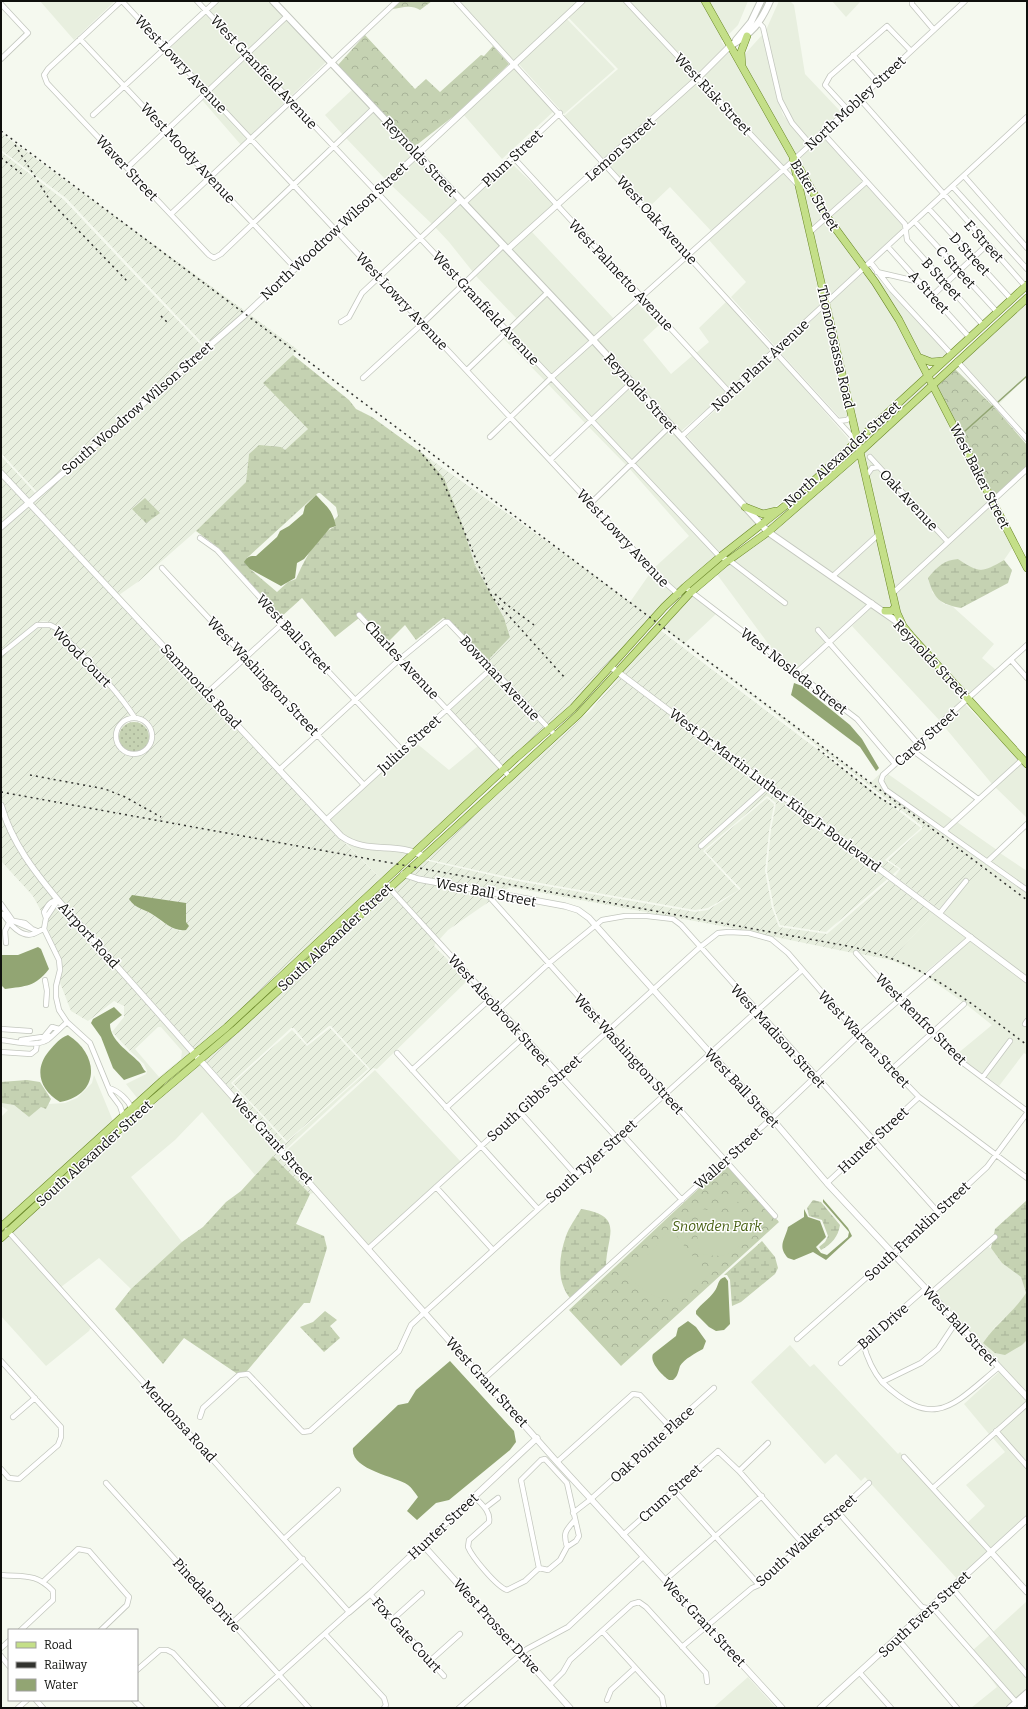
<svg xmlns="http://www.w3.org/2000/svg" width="1028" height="1709" font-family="Bitter,serif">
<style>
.built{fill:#e8efdf;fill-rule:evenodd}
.industrial{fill:url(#industrial-furrows);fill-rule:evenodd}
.grass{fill:url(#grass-dots)}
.forest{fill:url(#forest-crowns)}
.wetland{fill:url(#wetland-marsh);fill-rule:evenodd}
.pitch{fill:#c5d2b2}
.water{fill:#92a573}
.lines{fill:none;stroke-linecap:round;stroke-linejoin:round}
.stream{stroke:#92a573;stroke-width:1.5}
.minor-casing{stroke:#c3c7be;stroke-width:6}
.tertiary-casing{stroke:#c3c7be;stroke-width:7}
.secondary-casing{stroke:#c3c7be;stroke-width:8}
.primary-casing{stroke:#6b882a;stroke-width:8}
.minor{stroke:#fff;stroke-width:4.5}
.tertiary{stroke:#fff;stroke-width:5.5}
.secondary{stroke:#fff;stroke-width:6}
.primary{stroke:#c4df88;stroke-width:7}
.rail{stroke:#32332f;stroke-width:1.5;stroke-dasharray:2 4;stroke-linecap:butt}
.labels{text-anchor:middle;stroke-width:3;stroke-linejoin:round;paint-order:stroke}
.street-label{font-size:14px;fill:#0f100d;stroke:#fff}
.park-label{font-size:14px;font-style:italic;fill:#486013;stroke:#fff}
</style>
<defs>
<pattern id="industrial-furrows" width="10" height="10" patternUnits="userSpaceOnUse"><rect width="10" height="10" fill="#e8efdf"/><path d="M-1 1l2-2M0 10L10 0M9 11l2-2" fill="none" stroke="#c6ccbe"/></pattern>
<pattern id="grass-dots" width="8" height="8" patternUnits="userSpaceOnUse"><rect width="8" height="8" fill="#c5d2b2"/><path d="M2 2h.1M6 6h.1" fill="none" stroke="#a8b398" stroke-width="1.8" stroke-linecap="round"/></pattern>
<pattern id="forest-crowns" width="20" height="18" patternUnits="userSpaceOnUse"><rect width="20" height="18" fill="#c5d2b2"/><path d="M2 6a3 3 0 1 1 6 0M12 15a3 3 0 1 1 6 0" fill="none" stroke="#a8b398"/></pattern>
<pattern id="wetland-marsh" width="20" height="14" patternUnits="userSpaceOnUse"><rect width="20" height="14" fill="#c5d2b2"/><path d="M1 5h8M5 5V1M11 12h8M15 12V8" fill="none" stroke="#a8b398"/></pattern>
</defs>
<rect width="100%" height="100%" fill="#f5f9ef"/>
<!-- built -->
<path class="built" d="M40 1H115L74 40Z
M219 1H270L284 16 208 89 170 48Z
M456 1H626L783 170 713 233 670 187 647 209 563 117 618 69 566 15 514 62Z
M629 1H702L723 39 721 41 726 48 698 75Z
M707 1H748L738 25 727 36Z
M779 1H790L794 5 805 74 841 112 810 140 794 122 782 99 766 30Z
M832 1H861L846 17Z
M566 18 615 69 564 114 517 62Z
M287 19 326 62 251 135 211 92Z
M762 35 778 101 783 115 807 144 794 157 745 67 744 55Z
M728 51 759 102 791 160 784 167 701 78Z
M513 66 554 111 502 159 463 114Z
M353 89 371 108 343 135 325 115Z
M207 95 248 139 241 145 202 100Z
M374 111 414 154 386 180 346 138Z
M822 136 863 182 828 214 797 160Z
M417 157 457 200 432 224 389 183Z
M510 162 551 201 553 206 508 246 467 202Z
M797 168 824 217 811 228 803 187Z
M783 173 797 189 824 303 776 347 731 297 746 282 709 240Z
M866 185 902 225 903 230 865 265 830 217Z
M460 203 501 245 473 272 449 242 435 227Z
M556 209 532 232 614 319 593 337 511 249Z
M826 221 862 269 828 299 812 233Z
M504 249 544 292 517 319 476 276Z
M870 271 948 354 942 359 932 360 920 355Z
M864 272 889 308 924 375 859 438 846 372 829 304Z
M547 295 589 340 545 381 503 338Z
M727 301 772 351 730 390 696 353 709 342 699 328Z
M1027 301V376L999 404 960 360Z
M638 304 659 325 643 340 671 374 692 356 726 393 680 432 596 340Z
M825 308 849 415 841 419 779 351Z
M592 343 628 383 585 423 548 384Z
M776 356 851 442 798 490 771 510 763 511 756 509 746 503 687 436Z
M926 379 929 385 862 448 860 443Z
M631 386 667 426 626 465 588 426Z
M931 389 989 501 948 539 870 454 867 457 874 465 867 470 863 452Z
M670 429 759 525 678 591 654 568 689 536 629 468Z
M856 446 858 451 768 528 766 526 786 510Z
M859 456 876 533 833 573 772 531Z
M877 469 945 542 894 589 868 476 873 470Z
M992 505 1013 547 1004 560 987 570 973 569 958 559 932 592 944 604 952 606 994 644 982 658 996 670 969 695 906 625 901 617 895 594Z
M768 535 869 604 831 640 818 627 815 631 827 643 797 669 775 653 716 573Z
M877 538 893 607 886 609 836 575Z
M651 572 674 595 651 618 630 602Z
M691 595 716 614 684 644 661 626Z
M872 606 901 627 965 699 940 721 852 626Z
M965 704 1019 760 992 784 943 725Z
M415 742 449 770 478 746 500 770 415 849 399 846 357 843 343 834 329 820Z
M1022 763 1027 769V818L995 787Z
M883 771H884L881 775 878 783 884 792 1027 893V977L943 912 959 893 987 871 870 783Z
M888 774 953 820 944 828 888 788 884 781Z
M957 822 997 850 987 859 979 854 947 831Z
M347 844 365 849 411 853 382 880Z
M1000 853 1027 871V887L991 862Z
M935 912 967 937 923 974 891 960Z
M971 940 1027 983V1017L1022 1024 1025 1027 1027 1024V1055L1024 1053 999 1086 986 1076 1013 1040 1010 1038 983 1074 960 1058 957 1054 992 1025 967 1005 965 1001 963 1002 927 977Z
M162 1020 191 1053 138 1099 126 1084 146 1074 147 1071 144 1064 130 1051ZM158 1027H161L182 1051 181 1059 159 1077 135 1049Z
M200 1061 279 1151 255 1175 202 1112 175 1140 131 1177 182 1242 131 1289 99 1258 61 1287 11 1232 138 1115Z
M375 1070 462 1163 369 1248 284 1153Z
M94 1075 113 1121 1 1224V1117L8 1110 1 1106V1103L14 1105 29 1117 42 1106 46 1109 48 1104 65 1103 77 1098 92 1083Z
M8 1235 91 1327 89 1331 46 1366 1 1316V1241Z
M986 1246 991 1248 1002 1263 1021 1277 1026 1293 1018 1305 993 1329 1022 1345 1027 1340V1393L933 1294Z
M790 1345 810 1367 814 1364 898 1454 900 1452 991 1552 959 1581 865 1477 861 1481 836 1454 825 1464 751 1382Z
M1000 1371 1027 1401 989 1434 964 1404Z
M1027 1407V1462L999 1431Z
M995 1434 1027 1469V1515L991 1548 967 1523 985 1506 966 1485 1005 1452 992 1437Z
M1027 1601V1671L993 1632Z
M990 1635 1027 1678V1690L1017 1699 973 1650Z
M984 1669 1013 1702 1007 1708H971L997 1687Z
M748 1677 776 1708H713Z"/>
<!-- industrial -->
<path class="industrial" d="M1 133 39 161 245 311 205 346 66 198 1 150Z
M1 152 64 200 203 347 37 492 1 453Z
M249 314 298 350 263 383 308 429 285 450 249 454 246 482 196 531 139 581 119 595 33 503Z
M423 454 583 567 651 618 571 706 549 726 490 662 489 658 510 636 504 618 475 565 461 521 444 478Z
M1 456 36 494 30 500 1 470Z
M1 477 26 503 1 524Z
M29 506 325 823 382 880 226 1026 195 1049 41 876 18 842 6 814 1 797V657L38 627H48L55 630 125 706 131 716 122 719 114 730 113 738 118 750 130 757H137L150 750 155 738 152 725 148 720 137 716 129 703 100 672 58 627 50 622 43 621 36 623 1 651V530ZM185 913 186 922 189 926 180 931 162 922 155 915Z
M662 627 870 783 988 871 959 893 969 881 966 878 939 909 895 876 901 869 888 860 922 829V826Z
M660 630 921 828 885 860 899 869 826 932 780 925 774 908 767 871 771 830 776 803 767 796 703 851 739 890 708 908 695 910 517 879 426 859 591 710Z
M492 671 546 729 504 767 450 709Z
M618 675 589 708 425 857 424 860 517 881 695 912 708 910 741 889 705 851 767 798 774 804 769 831 765 871 772 908 779 927 827 934 891 879 935 912 891 960 861 954 857 950 853 953 727 927 510 887 502 892 407 873Z
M1 814 14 844 24 861 54 898 47 903 42 913 33 896 1 861Z
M404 876 410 880 483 894 490 901 448 930 439 940 392 887Z
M388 891 436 943 434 946 468 980 377 1069 373 1068 285 1150 203 1058ZM329 1026H331L370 1069 286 1143 231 1083 291 1028H294L307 1044Z
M59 904 162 1020 130 1051 112 1032 124 1017V1006L114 1001 88 1021 71 1011 59 980 62 970 61 959 47 928 48 919Z
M330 1028 368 1069 287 1141 233 1083 292 1030 307 1046Z
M279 1151 316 1192 310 1194 273 1156Z"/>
<!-- grass -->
<path class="grass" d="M119 737a15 15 0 1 1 30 0a15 15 0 1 1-30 0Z"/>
<!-- forest -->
<path class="forest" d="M401 1H432L420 10C411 4 401 8 392 9Z
M365 35 415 89 426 79 440 92 481 55 484 56 493 46 509 64 455 115 414 147 338 65Z
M953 367 995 408 1027 445V466L993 498 935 385Z
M725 1164 779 1222 621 1366 569 1310Z"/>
<!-- wetland -->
<path class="wetland" d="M293 355 349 400 356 409 372 417 423 454 444 478 461 521 475 565 504 618 510 637 490 658V662L450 621 443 618 416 640 405 625 388 642 360 612 356 615 359 618 335 637 302 598 281 617 219 548 196 531 246 482 249 454 259 445 281 447 285 450 308 429 263 383ZM318 493H320L336 507 338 516 334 520 336 526C317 534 304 561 296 579L288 582 277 592 250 569 247 558Z
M145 498 160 513 146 523 132 509Z
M958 559C979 573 982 573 1004 560L1012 570 1008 583 961 608C940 604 934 599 928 578 937 567 944 560 958 559Z
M27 1080 40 1082 51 1099 46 1109 41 1107 29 1117 14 1105 1 1103V1082Z
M273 1156 310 1194 296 1224 324 1236 327 1248 310 1303H304L242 1377 184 1338 163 1364 115 1309 131 1289 182 1242 203 1227 226 1202 241 1191Z
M813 1200 821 1202 840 1225C838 1237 832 1244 821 1250L819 1247 825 1242 828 1236 822 1220 809 1216 807 1208Z
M1027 1200V1340L1022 1345 1005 1355 995 1353 983 1343C996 1324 1014 1312 1026 1293L1021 1277 1002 1263 991 1248 995 1229Z
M581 1209C625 1216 607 1235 606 1265L570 1298C556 1281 559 1256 566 1236 569 1227 576 1218 581 1209Z
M762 1241 775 1257 778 1268 775 1274 741 1302 732 1306 730 1280 727 1275H724Z
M325 1311 337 1320 330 1326 340 1338 324 1352 300 1327 313 1322Z"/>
<!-- pitch -->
<path class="pitch" d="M736 1191 742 1198 729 1210 723 1202Z
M702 1209 742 1216C751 1249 728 1262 699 1253 698 1242 694 1217 702 1209Z
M668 1230 673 1231 688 1251 710 1274C702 1281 693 1292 684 1297 663 1307 639 1289 626 1274L653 1250Z"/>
<!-- water -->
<path class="water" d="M316 495C327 507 332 509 336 526L330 528 304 559 297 563 295 578 281 586 250 569 244 562C248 556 250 556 256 556L277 537 280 531 289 526 303 514 305 506Z
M794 683 802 686 850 725 862 739 879 768 876 771 860 747 791 695Z
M132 895 186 903V922L189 926 186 930C174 932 164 922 155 916 146 909 135 909 129 899Z
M38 947 41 949 49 969C35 987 26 986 5 989L1 985V955H18Z
M114 1007 122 1015 110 1024C110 1040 128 1051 139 1062 142 1065 142 1068 146 1072L124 1080 113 1068 101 1037 91 1023 93 1019Z
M68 1035C99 1054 101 1095 60 1102 39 1089 34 1069 49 1051 55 1044 60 1038 68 1035Z
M823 1199 848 1228 852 1236 826 1260 813 1252 794 1260 788 1258C777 1246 785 1240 788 1227L804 1217V1209L808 1217 820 1221 826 1237 816 1247 821 1253 827 1255 848 1237 849 1232 823 1202Z
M725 1277 728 1281 730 1324 724 1330 716 1331 709 1327 696 1314V1311C701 1304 709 1299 714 1292 719 1286 717 1279 725 1277Z
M688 1321 696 1327 706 1341 703 1349C696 1353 684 1359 680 1366 678 1372 678 1376 673 1380H669C663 1376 649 1362 653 1354L676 1336 678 1328Z
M450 1361 514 1431 516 1442 510 1450 449 1500 436 1503 417 1520 407 1511 418 1497C415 1493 412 1488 408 1485 395 1476 350 1470 353 1448L398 1405 408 1403 416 1390Z"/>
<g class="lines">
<!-- stream -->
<path class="stream" d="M998 402 1027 376
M965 431 993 406"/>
<!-- minor casing -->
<g class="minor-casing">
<path id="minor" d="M121 1 48 69 44 75 47 83 209 255 214 258 221 254 374 108
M122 1 660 578 679 595
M197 1 720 557 729 560 785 603
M456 1 857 442
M626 1 798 185
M912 1V4L934 30
M1 4 28 33 1 59
M759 23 763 27 780 100 792 123 810 144
M80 39 294 267
M853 55 877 82
M859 98 1025 286
M847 109 825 85 830 76 887 26 911 51
M93 115 216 1
M822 132 905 224 907 240 983 325
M513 157 730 393
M127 168 287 16
M964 176 1027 248
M953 187 1027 269
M464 203 560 113
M929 209 1011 299
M171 214 397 1
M915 222 997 312
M810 232 866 182
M888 247 969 337
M871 263 892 290 951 354
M877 272 920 282
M932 296 987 245
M341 322 349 317 362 293 461 200
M957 361 1027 439
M467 370 548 292
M363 378 423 323 504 245
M838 421 847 420 852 415
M490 437 551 378 783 170 965 1
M681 437 1027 117
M870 457 948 542
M550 460 631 383
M866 476 872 468 878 467
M591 503 670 426
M200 538 217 550 283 623 402 750
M162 568 364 785
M833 576 879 534
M685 587 857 719 895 764
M893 593 1027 469
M359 615 509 776
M818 630 918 744
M1027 645 883 775 881 781 886 790 1027 890
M1 654 37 625H50L56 628C83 657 114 685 135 718
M1011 660 1027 678
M797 672 872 603
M207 693 283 623
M116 736a18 18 0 1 1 36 0a18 18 0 1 1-36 0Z
M913 749 916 753 978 799
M279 770 400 659 445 622H448L555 735
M326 820 492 668
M944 831 1023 759
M701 846 769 785
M987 862 1027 824
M383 881 616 1137
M485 892 775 1216
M58 900 46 918 44 912C48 905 50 901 58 900Z
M1 904 13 921 37 931
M940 913 966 881
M3 914C9 923 20 938 33 934 37 933 40 930 44 929
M46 918 44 929 59 960 60 970 56 986V997L59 1010 67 1022 90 1043 111 1094 120 1106 123 1115
M14 921 25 923 31 928
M6 943 5 931 9 923
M856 953 899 1000 959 1060 1027 1111
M45 980 47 991 46 1005
M499 1009 548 964 602 920 625 916H647L673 919 681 925 938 1212
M1025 1024 1027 1021
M1 1029 30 1031
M43 1038 52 1027 59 1029
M1 1040C15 1041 40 1049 51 1037 56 1032 62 1027 67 1022
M21 1040 49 1036
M1 1052 31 1054 36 1050 37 1043
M397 1053 538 1209
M412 1070 490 999
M891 1070 964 1004
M983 1077 1010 1041
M109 1088C119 1091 128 1100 132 1109
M446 1108 524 1037
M519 1111 576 1175
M621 1133 682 1200
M827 1183 919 1097
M436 1187 493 1250
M7 1230 349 1612 242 1708
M369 1248 699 948 718 933 729 932 749 933 771 939 788 953 859 1035 919 1097 1027 1178
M930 1294 995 1237
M797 1339 892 1255 987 1167 1027 1113
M863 1343C867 1358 872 1370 882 1382L921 1363 938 1349 956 1322
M1 1361 61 1427V1437L58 1445 19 1479 9 1478 1 1469
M841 1363 925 1289
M484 1379 774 1116 859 1035 971 937
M882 1382C935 1432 953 1405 999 1367
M13 1417 35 1398
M200 1417 203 1408 239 1375 248 1374 300 1429 303 1432 310 1431 399 1351 411 1325 425 1312 801 971
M996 1431 1027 1466
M904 1457 991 1552
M557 1462 633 1394 640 1395 670 1427
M739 1471 768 1443
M106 1483 309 1708
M933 1488 1027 1404
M674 1490 759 1585
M474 1496C481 1504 491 1511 489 1522L469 1540 468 1547C472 1557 497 1587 507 1590L525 1581 539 1568 548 1570 560 1560 567 1547 576 1541 579 1536 567 1483 545 1459 541 1460 521 1480 539 1568
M485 1508 498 1498
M838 1512 922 1607 935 1610 1016 1702
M573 1513 591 1499 714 1388
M623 1535 718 1451 739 1471 804 1545
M284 1539 338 1490
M567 1547C563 1533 565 1531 575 1520
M1 1575C24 1577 36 1573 53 1591V1600L21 1630
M665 1580 762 1496
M44 1581 78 1549 89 1551 129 1597 127 1605 101 1630
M952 1588 1027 1675
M370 1594 444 1676
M393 1619 422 1593
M232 1623 303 1559
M602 1631 662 1697 664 1708
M325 1634 384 1698 386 1705 384 1708
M897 1638 957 1708
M682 1647 752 1588 759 1585 869 1483
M1 1648 9 1641
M1 1656 9 1666
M431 1660 460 1634
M137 1670 160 1650H167L173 1653 223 1708
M860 1673 891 1708
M550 1685 563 1672 570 1660 632 1604 639 1602 646 1607 706 1673 707 1682
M36 1700 43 1708
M134 1700 142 1708
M607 1700 611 1690 635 1668
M18 1708 27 1700
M459 1708 527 1649 568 1627 643 1557"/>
</g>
<!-- tertiary casing -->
<g class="tertiary-casing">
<path id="tertiary" d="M508 249 698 78 730 46
M1 473 341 836C367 855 395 841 423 856
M1 527 246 314 582 1
M611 667 1027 980
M1 805C12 843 34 871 58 900L557 1462 782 1708
M403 874 418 879 565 906 578 910 589 918 711 1054 773 1120 827 1183 1027 1397
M423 1545 570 1708
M991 1552 1027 1592
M349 1612 370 1594 537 1438
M820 1708 1027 1519"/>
</g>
<!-- secondary casing -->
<g class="secondary-casing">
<path id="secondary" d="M273 1 593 340 768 532 902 625
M736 40 751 22 761 1
M730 46C752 33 760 24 770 1
M1010 1708 1027 1693
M1018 1708 1027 1700"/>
</g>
<!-- primary casing -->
<g class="primary-casing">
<path id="primary" d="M705 1 827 217 875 282 899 320 1027 568
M742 66 741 52 747 36
M793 160 897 613 903 626 912 637 1027 764
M918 357 931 362 943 361
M745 507 763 514 776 511
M885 611H892L895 607
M1 1227 162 1081 227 1027 516 758 573 708 664 607 685 587 720 557 795 498 1027 285
M1 1238 136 1114 235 1030 579 714 691 592 725 563 768 532 860 452 1027 298"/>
</g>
<!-- minor -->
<use href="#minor" class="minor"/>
<!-- tertiary -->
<use href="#tertiary" class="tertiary"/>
<!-- secondary -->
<use href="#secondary" class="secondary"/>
<!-- primary -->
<use href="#primary" class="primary"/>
<!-- rail -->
<path class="rail" d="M1 131 1027 900
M15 145 51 202 128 282
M1 158 22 174
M161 316 169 324
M419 450 442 479 492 597 565 678
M495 594 506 604 534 625
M818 749 877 796 900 810
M30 775 105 789 125 797 161 817
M1 792 853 947C875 953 896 959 916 969 956 990 991 1018 1027 1045"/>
</g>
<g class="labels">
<!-- street labels -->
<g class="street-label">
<text transform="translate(181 64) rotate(47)" y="5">West Lowry Avenue</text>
<text transform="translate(264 72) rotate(47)" y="5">West Granfield Avenue</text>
<text transform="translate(713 94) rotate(47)" y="5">West Risk Street</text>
<text transform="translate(855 103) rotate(-43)" y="5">North Mobley Street</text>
<text transform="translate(620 149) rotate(-42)" y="5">Lemon Street</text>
<text transform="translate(188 153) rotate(47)" y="5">West Moody Avenue</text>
<text transform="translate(420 157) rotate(47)" y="5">Reynolds Street</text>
<text transform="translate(512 158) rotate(-43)" y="5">Plum Street</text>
<text transform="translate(127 168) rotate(47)" y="5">Waver Street</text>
<text transform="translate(815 195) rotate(59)" y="5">Baker Street</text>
<text transform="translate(657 220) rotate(48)" y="5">West Oak Avenue</text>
<text transform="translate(334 231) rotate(-43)" y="5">North Woodrow Wilson Street</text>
<text transform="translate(984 241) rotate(48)" y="5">E Street</text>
<text transform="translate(970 254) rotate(48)" y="5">D Street</text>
<text transform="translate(956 267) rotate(48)" y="5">C Street</text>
<text transform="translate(621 275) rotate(47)" y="5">West Palmetto Avenue</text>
<text transform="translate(942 279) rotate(48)" y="5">B Street</text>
<text transform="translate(929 292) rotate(48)" y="5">A Street</text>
<text transform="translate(402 301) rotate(47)" y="5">West Lowry Avenue</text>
<text transform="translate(486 308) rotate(47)" y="5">West Granfield Avenue</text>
<text transform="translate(836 347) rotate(77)" y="5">Thonotosassa Road</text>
<text transform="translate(760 365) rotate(-43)" y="5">North Plant Avenue</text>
<text transform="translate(641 393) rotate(48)" y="5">Reynolds Street</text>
<text transform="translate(137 408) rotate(-41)" y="5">South Woodrow Wilson Street</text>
<text transform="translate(842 454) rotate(-42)" y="5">North Alexander Street</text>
<text transform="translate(980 476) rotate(63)" y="5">West Baker Street</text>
<text transform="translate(909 500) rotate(47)" y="5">Oak Avenue</text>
<text transform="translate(623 538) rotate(47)" y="5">West Lowry Avenue</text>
<text transform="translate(294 634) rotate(47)" y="5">West Ball Street</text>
<text transform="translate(82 657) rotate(46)" y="5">Wood Court</text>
<text transform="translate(931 659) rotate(47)" y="5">Reynolds Street</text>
<text transform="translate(402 660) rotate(47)" y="5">Charles Avenue</text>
<text transform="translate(794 671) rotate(38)" y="5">West Nosleda Street</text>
<text transform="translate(263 676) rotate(47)" y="5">West Washington Street</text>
<text transform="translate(500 678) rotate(47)" y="5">Bowman Avenue</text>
<text transform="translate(201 686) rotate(47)" y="5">Sammonds Road</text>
<text transform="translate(926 737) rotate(-42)" y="5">Carey Street</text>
<text transform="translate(409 744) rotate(-42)" y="5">Julius Street</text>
<text transform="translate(775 790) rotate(37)" y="5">West Dr Martin Luther King Jr Boulevard</text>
<text transform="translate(486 892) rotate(11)" y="5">West Ball Street</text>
<text transform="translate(89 935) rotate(48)" y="5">Airport Road</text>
<text transform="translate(335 937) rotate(-43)" y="5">South Alexander Street</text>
<text transform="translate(499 1010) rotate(48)" y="5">West Alsobrook Street</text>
<text transform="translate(921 1019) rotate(45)" y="5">West Renfro Street</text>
<text transform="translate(778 1036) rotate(48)" y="5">West Madison Street</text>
<text transform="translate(864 1039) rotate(47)" y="5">West Warren Street</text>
<text transform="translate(629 1054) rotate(48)" y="5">West Washington Street</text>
<text transform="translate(742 1088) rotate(47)" y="5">West Ball Street</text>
<text transform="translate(534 1098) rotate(-42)" y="5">South Gibbs Street</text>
<text transform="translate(272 1139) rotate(48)" y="5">West Grant Street</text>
<text transform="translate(873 1140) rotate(-43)" y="5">Hunter Street</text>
<text transform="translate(94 1153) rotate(-42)" y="5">South Alexander Street</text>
<text transform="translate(728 1158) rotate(-42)" y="5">Waller Street</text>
<text transform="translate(591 1161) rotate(-42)" y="5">South Tyler Street</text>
<text transform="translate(917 1231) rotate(-43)" y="5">South Franklin Street</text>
<text transform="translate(883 1326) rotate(-41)" y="5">Ball Drive</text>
<text transform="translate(960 1326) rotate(47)" y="5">West Ball Street</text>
<text transform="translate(487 1382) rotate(48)" y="5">West Grant Street</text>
<text transform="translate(179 1421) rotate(48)" y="5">Mendonsa Road</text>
<text transform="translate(652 1444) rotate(-42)" y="5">Oak Pointe Place</text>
<text transform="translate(670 1493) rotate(-42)" y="5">Crum Street</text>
<text transform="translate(443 1526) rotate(-43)" y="5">Hunter Street</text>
<text transform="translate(806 1540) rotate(-42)" y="5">South Walker Street</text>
<text transform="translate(207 1595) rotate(48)" y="5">Pinedale Drive</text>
<text transform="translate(924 1614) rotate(-43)" y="5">South Evers Street</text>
<text transform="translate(704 1622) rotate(47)" y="5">West Grant Street</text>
<text transform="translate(497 1626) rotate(48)" y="5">West Prosser Drive</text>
<text transform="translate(407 1635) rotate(48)" y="5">Fox Gate Court</text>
</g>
<!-- park labels -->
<g class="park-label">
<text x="717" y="1231">Snowden Park</text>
</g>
</g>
<!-- border -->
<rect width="1028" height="1709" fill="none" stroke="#0f100d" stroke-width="4"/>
<!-- legend -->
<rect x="8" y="1629" width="130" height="72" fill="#ffffff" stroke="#9f9f9e"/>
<rect x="16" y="1642" width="20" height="6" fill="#c4df88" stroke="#9f9f9e"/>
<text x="44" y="1649" font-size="12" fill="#0f100d">Road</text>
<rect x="16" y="1662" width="20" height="6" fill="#32332f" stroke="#9f9f9e"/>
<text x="44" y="1669" font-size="12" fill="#0f100d">Railway</text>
<rect x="16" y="1679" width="20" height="12" fill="#92a573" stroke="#9f9f9e"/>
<text x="44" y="1689" font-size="12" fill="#0f100d">Water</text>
</svg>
